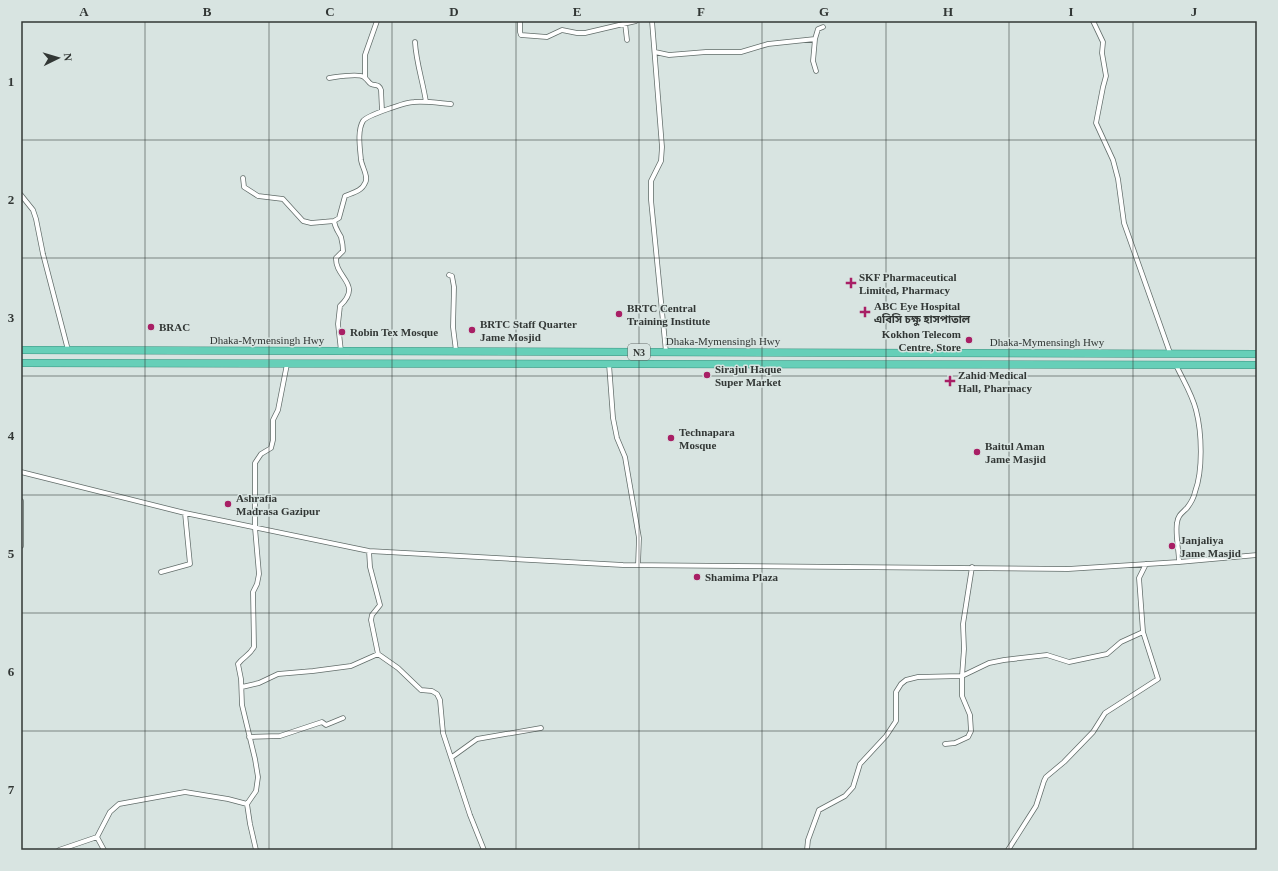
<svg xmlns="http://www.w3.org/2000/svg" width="1278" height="871" font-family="'Times New Roman','Noto Sans Bengali',serif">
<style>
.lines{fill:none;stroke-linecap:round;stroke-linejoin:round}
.minor-casing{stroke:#626d6a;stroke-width:5.5}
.trunk-casing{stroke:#3a927f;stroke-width:8}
.minor{stroke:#fff;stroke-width:4}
.trunk{stroke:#66cfb8;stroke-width:7}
.grid{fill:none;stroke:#323735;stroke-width:1;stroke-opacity:0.55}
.poi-dot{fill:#a81f65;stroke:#d8e4e1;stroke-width:1.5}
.labels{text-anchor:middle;stroke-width:3;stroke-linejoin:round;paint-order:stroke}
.shield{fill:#d8e4e1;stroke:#646b69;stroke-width:1}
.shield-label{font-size:10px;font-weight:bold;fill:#323735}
.poi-label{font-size:11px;font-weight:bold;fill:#323735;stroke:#d8e4e1;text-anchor:start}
.street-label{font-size:11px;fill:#323735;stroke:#d8e4e1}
.neatline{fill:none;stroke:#323735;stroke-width:1.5}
.grid-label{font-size:13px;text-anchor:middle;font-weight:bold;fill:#323735}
</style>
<rect width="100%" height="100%" fill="#d8e4e1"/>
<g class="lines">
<!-- minor casing -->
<g class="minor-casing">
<path id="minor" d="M520 21V32L521 35 547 37 562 30 577 33H585L636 21
M652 21 662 147 661 161 651 181V200L666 352
M1093 21 1103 42 1102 53 1106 76 1103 87 1096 123 1113 160 1118 179 1124 223 1170 353
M625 23 627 40
M815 39 813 61 816 71
M415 42C416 62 423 82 426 102
M655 52 669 55 706 52H741L768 44 815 39 818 29 823 27
M329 78C337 77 358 73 364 77 367 79 368 82 371 84 376 86 379 84 381 90L382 111
M365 78V55L377 21
M243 178 244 187 258 196 283 199 303 221 311 223 334 221
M21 195 33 210 36 219 43 254 68 350
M449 275 452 276 454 287 453 327 456 351
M341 351 338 324 340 306C363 284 335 278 336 258L343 251C343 246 342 241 341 237 338 231 335 228 334 221L339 218 345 196C352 193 362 191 365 183 369 177 362 167 361 160 360 148 357 131 363 121 367 115 407 102 414 102 426 101 439 103 451 104
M609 364 613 418 617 438 625 457 639 538 638 565
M1176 365C1183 380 1192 394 1196 410 1202 433 1203 470 1195 492 1194 497 1190 504 1187 508 1182 513 1178 515 1177 523 1175 533 1179 551 1179 562
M21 472 185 513 369 551 623 565 1068 569 1179 562 1257 555
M21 501V546
M369 551 370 567 380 605 372 615 371 620 378 654
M161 572 190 564 185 513
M242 687 259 683 278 674 313 671 351 666 378 654 398 668 421 690 432 691 437 694 440 700 443 733 470 815 484 850
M249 737 280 736 322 722 326 725 343 718
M945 744 955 743 968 737 971 731 970 715 962 696V676L964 649 963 624 972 567
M452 757 477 739 541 728
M97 837 104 850
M59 850 97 837 110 812 119 804 185 792 228 799 247 804
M256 850 250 824 247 804 256 791 258 777 255 759 242 705 241 679 238 664C244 656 249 656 254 647L253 592 257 584 259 574 255 528V463L261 454 271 448 273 440V420L278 410 287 364
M807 850 808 840 819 810 845 796 853 787 860 764 886 736 896 721V692L901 684 906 680 918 677 962 676 989 663 1004 660 1047 655 1069 662 1107 654 1121 642 1143 632 1139 578 1146 564
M1008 850 1036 806 1044 781 1046 777 1064 762 1093 732 1105 713 1158 679 1143 632"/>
</g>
<!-- trunk casing -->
<g class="trunk-casing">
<path id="trunk" d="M21 350 1257 354
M21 363 1257 365"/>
</g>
<!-- minor -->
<use href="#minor" class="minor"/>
<!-- trunk -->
<use href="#trunk" class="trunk"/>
</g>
<!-- grid -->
<path class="grid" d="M145 21V850M269 21V850M392 21V850M516 21V850M639 21V850M762 21V850M886 21V850M1009 21V850M1133 21V850M21 140H1257M21 258H1257M21 376H1257M21 495H1257M21 613H1257M21 731H1257"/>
<!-- markers -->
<g class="poi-dot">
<path d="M849 277h4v4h4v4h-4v4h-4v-4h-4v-4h4z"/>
<path d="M863 306h4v4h4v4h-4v4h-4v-4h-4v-4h4z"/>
<circle cx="619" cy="314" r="4"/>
<circle cx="151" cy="327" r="4"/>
<circle cx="472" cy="330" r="4"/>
<circle cx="342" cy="332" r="4"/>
<circle cx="969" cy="340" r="4"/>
<circle cx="707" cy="375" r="4"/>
<path d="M948 375h4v4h4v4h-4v4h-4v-4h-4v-4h4z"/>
<circle cx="671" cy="438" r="4"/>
<circle cx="977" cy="452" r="4"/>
<circle cx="228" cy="504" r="4"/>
<circle cx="1172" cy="546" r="4"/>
<circle cx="697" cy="577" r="4"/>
</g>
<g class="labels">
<!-- shield labels -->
<rect class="shield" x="628" y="344" width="22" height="16" rx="3"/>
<g class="shield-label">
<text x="639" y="356">N3</text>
</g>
<!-- poi labels -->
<g class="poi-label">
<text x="859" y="281">SKF Pharmaceutical<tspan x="859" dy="13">Limited, Pharmacy</tspan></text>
<text x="874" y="310">ABC Eye Hospital<tspan x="874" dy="13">এবিসি চক্ষু হাসপাতাল</tspan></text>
<text x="627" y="312">BRTC Central<tspan x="627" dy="13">Training Institute</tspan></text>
<text x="480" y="328">BRTC Staff Quarter<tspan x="480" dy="13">Jame Mosjid</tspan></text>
<text x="159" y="331">BRAC</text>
<text x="350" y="336">Robin Tex Mosque</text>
<text x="961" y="338" text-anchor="end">Kokhon Telecom<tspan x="961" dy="13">Centre, Store</tspan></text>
<text x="715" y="373">Sirajul Haque<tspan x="715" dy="13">Super Market</tspan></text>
<text x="958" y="379">Zahid Medical<tspan x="958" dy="13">Hall, Pharmacy</tspan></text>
<text x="679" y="436">Technapara<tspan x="679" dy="13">Mosque</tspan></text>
<text x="985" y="450">Baitul Aman<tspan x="985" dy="13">Jame Masjid</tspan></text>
<text x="236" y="502">Ashrafia<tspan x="236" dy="13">Madrasa Gazipur</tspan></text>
<text x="1180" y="544">Janjaliya<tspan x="1180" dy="13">Jame Masjid</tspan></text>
<text x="705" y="581">Shamima Plaza</text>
</g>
<!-- street labels -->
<g class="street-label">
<text x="267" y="344">Dhaka-Mymensingh Hwy</text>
<text x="723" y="345">Dhaka-Mymensingh Hwy</text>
<text x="1047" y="346">Dhaka-Mymensingh Hwy</text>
</g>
</g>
<!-- border -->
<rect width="1278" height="871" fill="none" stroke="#d8e4e1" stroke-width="44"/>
<!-- north arrow -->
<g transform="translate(58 58) rotate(85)" stroke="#d8e4e1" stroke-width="3" paint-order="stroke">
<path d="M0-3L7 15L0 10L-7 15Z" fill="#323735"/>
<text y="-6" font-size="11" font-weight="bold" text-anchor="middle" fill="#323735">N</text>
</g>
<rect x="22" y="22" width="1234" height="827" class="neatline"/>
<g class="grid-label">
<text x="84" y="16">A</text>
<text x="207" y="16">B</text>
<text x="330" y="16">C</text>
<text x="454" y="16">D</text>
<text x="577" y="16">E</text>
<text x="701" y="16">F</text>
<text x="824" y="16">G</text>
<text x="948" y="16">H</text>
<text x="1071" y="16">I</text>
<text x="1194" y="16">J</text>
<text x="11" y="86">1</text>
<text x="11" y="204">2</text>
<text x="11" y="322">3</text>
<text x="11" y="440">4</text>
<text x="11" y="558">5</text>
<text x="11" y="676">6</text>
<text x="11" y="794">7</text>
</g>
</svg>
